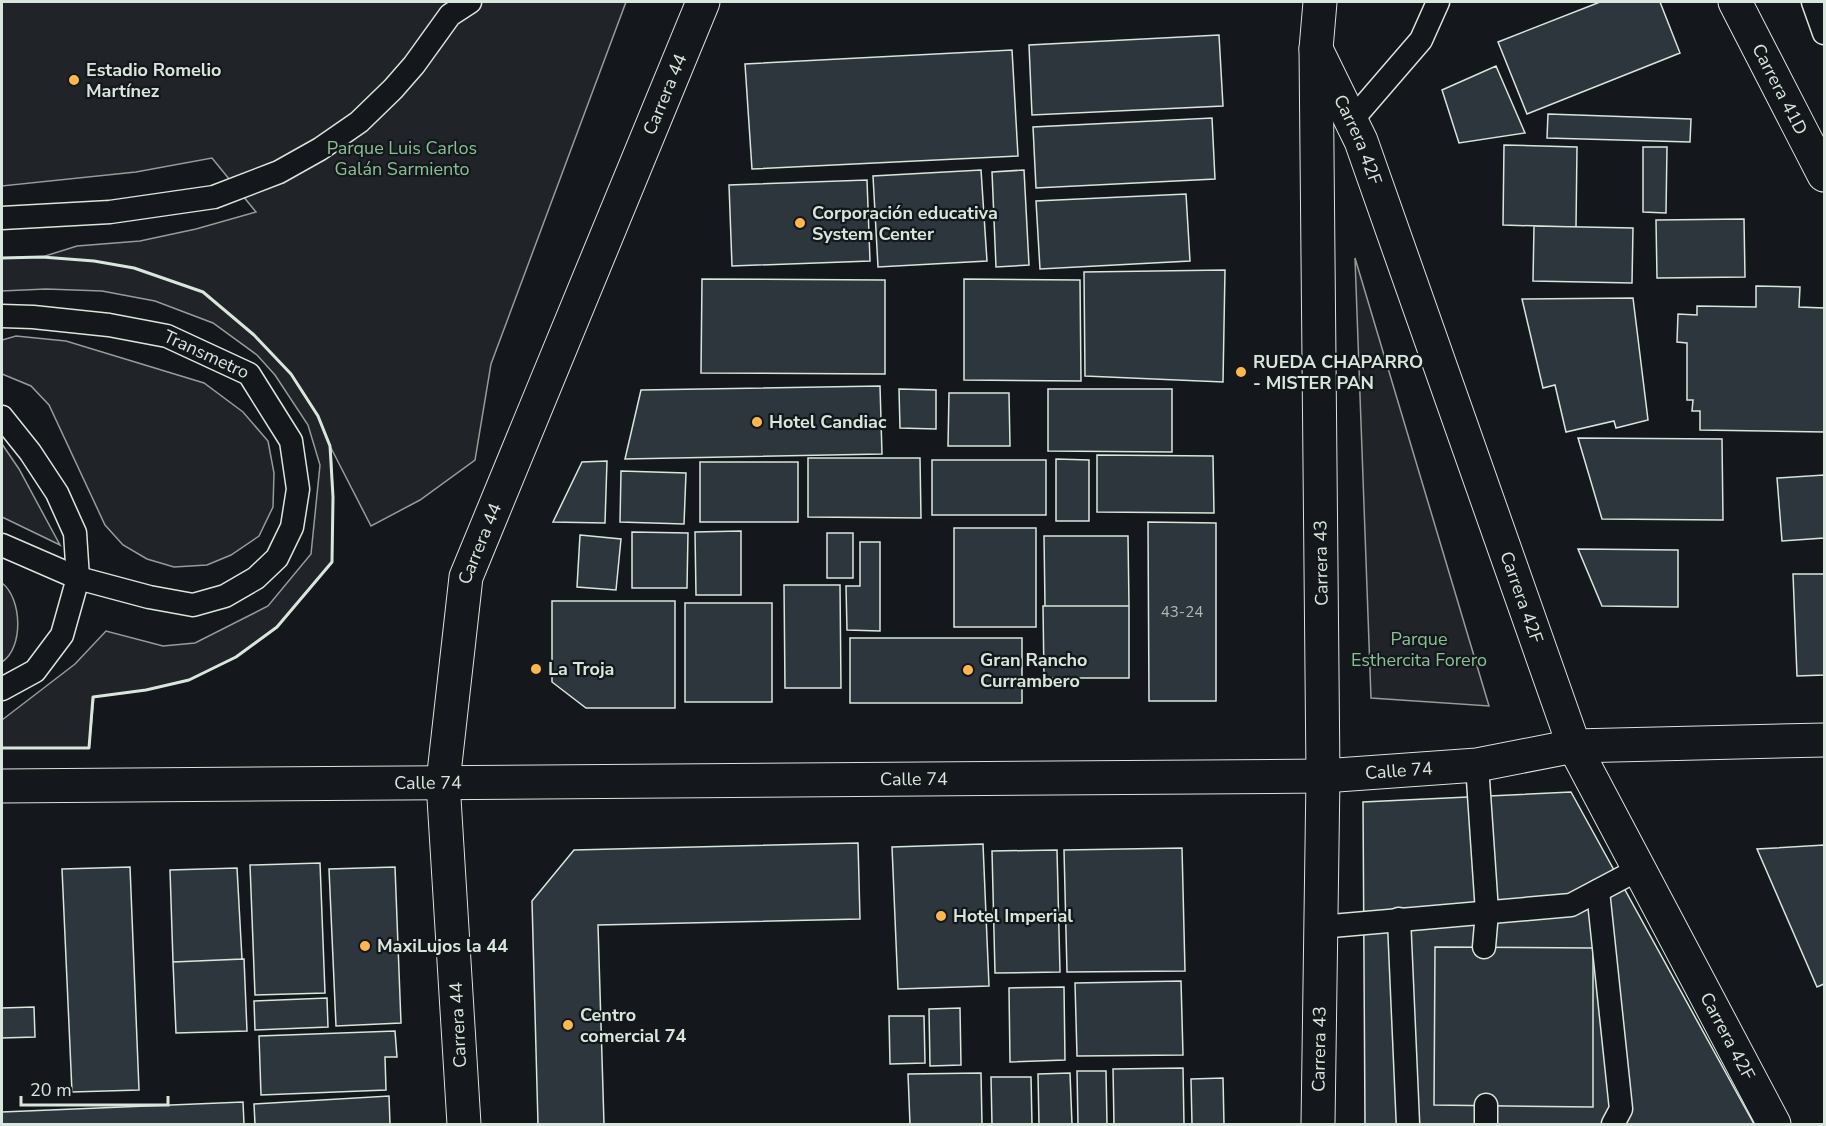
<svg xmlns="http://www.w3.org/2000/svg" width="1826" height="1126" font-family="'Nunito Sans',sans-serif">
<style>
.green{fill:#202428;stroke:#939e99;stroke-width:1.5}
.building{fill:#2c363c;stroke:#d8e6dc;stroke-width:1.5}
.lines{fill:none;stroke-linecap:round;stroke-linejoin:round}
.lane-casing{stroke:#d8e6dc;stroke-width:25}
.street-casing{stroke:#d8e6dc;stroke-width:35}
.secondary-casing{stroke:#d8e6dc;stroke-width:35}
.lane{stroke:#14181c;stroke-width:22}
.street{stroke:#14181c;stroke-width:33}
.secondary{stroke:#14181c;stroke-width:33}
.wall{stroke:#d8e6dc;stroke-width:3}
.poi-dot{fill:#ffb74d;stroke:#14181c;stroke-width:2}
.labels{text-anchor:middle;stroke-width:4.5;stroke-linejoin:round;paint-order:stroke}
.number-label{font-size:15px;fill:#adbab4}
.poi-label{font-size:18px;font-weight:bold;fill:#d8e6dc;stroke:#14181c;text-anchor:start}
.street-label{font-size:18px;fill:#d8e6dc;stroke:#14181c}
.park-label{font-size:18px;fill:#8ac095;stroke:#14181c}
</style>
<rect width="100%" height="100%" fill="#14181c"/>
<!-- green -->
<path class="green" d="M2 2H626L491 364 475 460 420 500 371 526 331 448 333 497 332 562 277 627 236 657 189 680 146 690 94 697 89 748H2V720L75 664 106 631 163 646 195 643 268 606 311 554 320 465 308 425 275 375 257 355 213 323 155 301 102 291 46 289 2 291V258L42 257 77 246 140 241 196 229 256 212 212 158 136 172 2 186Z
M1355 258 1489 706 1371 698Z
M16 336 66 341 204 383 243 412 268 441 274 473 273 507 259 536 231 555 207 565 174 567 147 559 123 545 105 525 49 405 31 386 2 374V340Z
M2 444 19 469 60 545 2 517Z
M2 583C22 598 24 648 2 662Z"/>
<!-- building -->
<path class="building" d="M1600 2H1660L1680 53 1527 114 1498 42Z
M1219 35 1223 106 1032 115 1029 45Z
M1012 50 1018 156 752 169 745 64Z
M1496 66 1525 133 1459 143 1442 90Z
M1548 114 1691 119 1690 142 1547 138Z
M1212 118 1215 179 1036 188 1033 127Z
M1504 145 1577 147 1576 227 1503 225Z
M1643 147H1667L1666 213 1643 212Z
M981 170 987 261 878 267 873 176Z
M1024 170 1029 265 996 267 992 172Z
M867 180 870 261 732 266 729 185Z
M1186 194 1190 261 1040 269 1036 201Z
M1744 219 1745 277 1657 278 1656 220Z
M1534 226 1633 228 1632 283 1533 281Z
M1225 270 1223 382 1085 376 1084 272Z
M702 279 885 280V374L701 373Z
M964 279 1080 280 1081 381 964 380Z
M1756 286 1800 287 1799 307 1824 308V432L1700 430V411H1692L1693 400H1687V343L1677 342 1678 314 1697 315V306L1756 307Z
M1633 298 1648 420 1616 428 1614 421 1566 432 1555 385 1543 388 1522 299Z
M880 386 882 454 625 459 641 390Z
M899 389 936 390V429L900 428Z
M1048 389H1172V452L1048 451Z
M949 393H1009L1010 446H948Z
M1578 438 1722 439 1723 520 1602 519Z
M1097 455 1213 456 1214 513 1097 512Z
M808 458H920L921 518 808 517Z
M1056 459 1089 460V521H1056Z
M932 460H1046V515H932Z
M607 461 605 523 553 522 582 462Z
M700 462H798V522H700Z
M621 471 686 473 684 524 620 522Z
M1824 475V538L1782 541 1777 478Z
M1148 522 1216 523V701H1149Z
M954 528H1036V627H954Z
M741 531V595H696L695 532Z
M632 532 688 533 687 588H632Z
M827 533H853V578H827Z
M580 535 621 539 616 590 577 587Z
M1044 536H1128L1129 606H1045Z
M860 542H880V631L847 630 846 586H860Z
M1578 549 1678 550V607L1602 606Z
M1793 574H1824V675L1797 676Z
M784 585H840L841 688H785Z
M552 601H675V708H586L552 682Z
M685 603H772V702H685Z
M1043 606H1129V678H1044Z
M850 638H1022V703H850Z
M1571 792 1754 1124H1365L1363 802Z
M858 843 860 919 598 925 604 1124H538L532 901 574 850Z
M983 844 989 986 898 989 892 847Z
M1824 845V984L1817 987 1757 849Z
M1182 848 1185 971 1067 972 1064 850Z
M1057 850 1060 972 995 973 992 851Z
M320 863 325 993 255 995 250 865Z
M130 867 139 1090 72 1092 62 869Z
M395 867 401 1023 336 1026 329 869Z
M237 868 242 959 173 962 170 870Z
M1435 947 1593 948V1107L1434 1105Z
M244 959 247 1031 176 1033 173 962Z
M1181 981 1183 1055 1077 1056 1075 983Z
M1064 987 1065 1060 1010 1062 1009 988Z
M327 998 328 1027 255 1030 254 1001Z
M34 1007 35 1037 2 1038V1008Z
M960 1008 961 1065 930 1066 929 1009Z
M889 1016H924L925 1063 890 1064Z
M395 1031 397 1057H385L386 1090 261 1095 259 1036Z
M1183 1068 1184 1124H1114L1113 1069Z
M1077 1071H1106L1107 1124H1078Z
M981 1073 982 1124H910L908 1074Z
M1070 1073 1072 1124H1039L1038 1074Z
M991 1077H1031L1032 1124H992Z
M1223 1078 1224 1124H1192L1191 1079Z
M389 1096 390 1124H255L254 1104Z
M243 1102 244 1124H2V1112Z"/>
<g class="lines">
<!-- lane casing -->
<g class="lane-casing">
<g id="lane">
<path d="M1813 2 1824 33"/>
<path d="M1352 120 1421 40 1438 2"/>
<path d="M2 218 110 212 214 197 279 172 320 149 359 122 393 89 414 65 450 15 470 2"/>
<path id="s1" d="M2 316 33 317 109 325 167 336 249 374 291 441 298 489 292 527 277 558 256 578 225 596 193 605 149 597 78 578 2 545"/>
<path d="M2 417 30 452 57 493 75 533 78 578 62 635 35 671 2 689"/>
<path d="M1477 765 1487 912 1484 947"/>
<path d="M1598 891 1621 1109 1613 1124"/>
<path d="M1399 919 1408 1124"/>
<path d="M1320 927 1571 905 1639 869"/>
<path d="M1486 1124V1105"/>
</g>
</g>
<!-- street casing -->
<g class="street-casing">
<g id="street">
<path id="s2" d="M1735 2 1824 175"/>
<path id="s3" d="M2 786 1323 776"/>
</g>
</g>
<!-- secondary casing -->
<g class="secondary-casing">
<g id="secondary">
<path id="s4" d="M1316 49 1361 141 1574 746 1774 1124"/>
<path id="s5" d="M1323 776 1477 765 1574 746 1824 740"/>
<path id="s6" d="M464 1124 443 782 466 577 703 2"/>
<path id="s7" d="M1318 1124 1323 776 1316 49 1320 2"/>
</g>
</g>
<!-- lane -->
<use href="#lane" class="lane"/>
<!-- street -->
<use href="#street" class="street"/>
<!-- secondary -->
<use href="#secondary" class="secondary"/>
<!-- wall -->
<path class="wall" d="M2 258 42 257 94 261 134 268 203 292 254 335 291 374 318 416 330 446 333 497 332 562 277 627 236 657 189 680 146 690 93 697 89 748H2"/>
</g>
<!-- markers -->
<g class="poi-dot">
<circle cx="74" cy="80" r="6"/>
<circle cx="800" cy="223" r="6"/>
<circle cx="1241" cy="372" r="6"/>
<circle cx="757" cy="422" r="6"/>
<circle cx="536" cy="669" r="6"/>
<circle cx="968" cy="670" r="6"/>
<circle cx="941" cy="916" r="6"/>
<circle cx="365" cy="946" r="6"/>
<circle cx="568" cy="1025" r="6"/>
</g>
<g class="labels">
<!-- number labels -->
<g class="number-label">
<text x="1182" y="617">43-24</text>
</g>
<!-- poi labels -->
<g class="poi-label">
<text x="86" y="76">Estadio Romelio<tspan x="86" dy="21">Martínez</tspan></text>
<text x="812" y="219">Corporación educativa<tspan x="812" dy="21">System Center</tspan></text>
<text x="1253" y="368">RUEDA CHAPARRO<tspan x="1253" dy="21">- MISTER PAN</tspan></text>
<text x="769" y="428">Hotel Candiac</text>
<text x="980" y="666">Gran Rancho<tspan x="980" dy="21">Currambero</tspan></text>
<text x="548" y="675">La Troja</text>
<text x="953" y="922">Hotel Imperial</text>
<text x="377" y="952">MaxiLujos la 44</text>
<text x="580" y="1021">Centro<tspan x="580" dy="21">comercial 74</tspan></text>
</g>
<!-- street labels -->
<g class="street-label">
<text dy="6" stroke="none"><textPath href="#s2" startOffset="98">Carrera 41D</textPath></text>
<text dy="6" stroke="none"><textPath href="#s6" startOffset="1071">Carrera 44</textPath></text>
<text dy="6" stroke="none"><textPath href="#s4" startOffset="100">Carrera 42F</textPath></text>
<text dy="6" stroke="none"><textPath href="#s1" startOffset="210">Transmetro</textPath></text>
<text dy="6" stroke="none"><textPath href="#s6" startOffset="585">Carrera 44</textPath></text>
<text transform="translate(1321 563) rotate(-91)" y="6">Carrera 43</text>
<text dy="6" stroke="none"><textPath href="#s4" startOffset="586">Carrera 42F</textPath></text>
<text dy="6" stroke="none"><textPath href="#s5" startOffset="76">Calle 74</textPath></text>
<text dy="6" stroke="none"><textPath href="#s3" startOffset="912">Calle 74</textPath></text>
<text dy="6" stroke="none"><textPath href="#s3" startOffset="426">Calle 74</textPath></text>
<text transform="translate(458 1025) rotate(-93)" y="6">Carrera 44</text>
<text dy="6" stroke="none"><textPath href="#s4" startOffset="1072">Carrera 42F</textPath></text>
<text dy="6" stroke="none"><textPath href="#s7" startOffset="75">Carrera 43</textPath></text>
</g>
<!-- park labels -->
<g class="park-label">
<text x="402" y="154">Parque Luis Carlos<tspan x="402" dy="21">Galán Sarmiento</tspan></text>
<text x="1419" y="645">Parque<tspan x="1419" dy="21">Esthercita Forero</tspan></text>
</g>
</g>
<!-- border -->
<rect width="1826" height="1126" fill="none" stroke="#d8e6dc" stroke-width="6"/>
<!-- scale -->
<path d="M21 1096v9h147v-9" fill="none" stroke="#d8e6dc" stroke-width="3"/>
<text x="30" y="1096" font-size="18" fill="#d8e6dc" stroke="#14181c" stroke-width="4.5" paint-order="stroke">20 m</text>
</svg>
